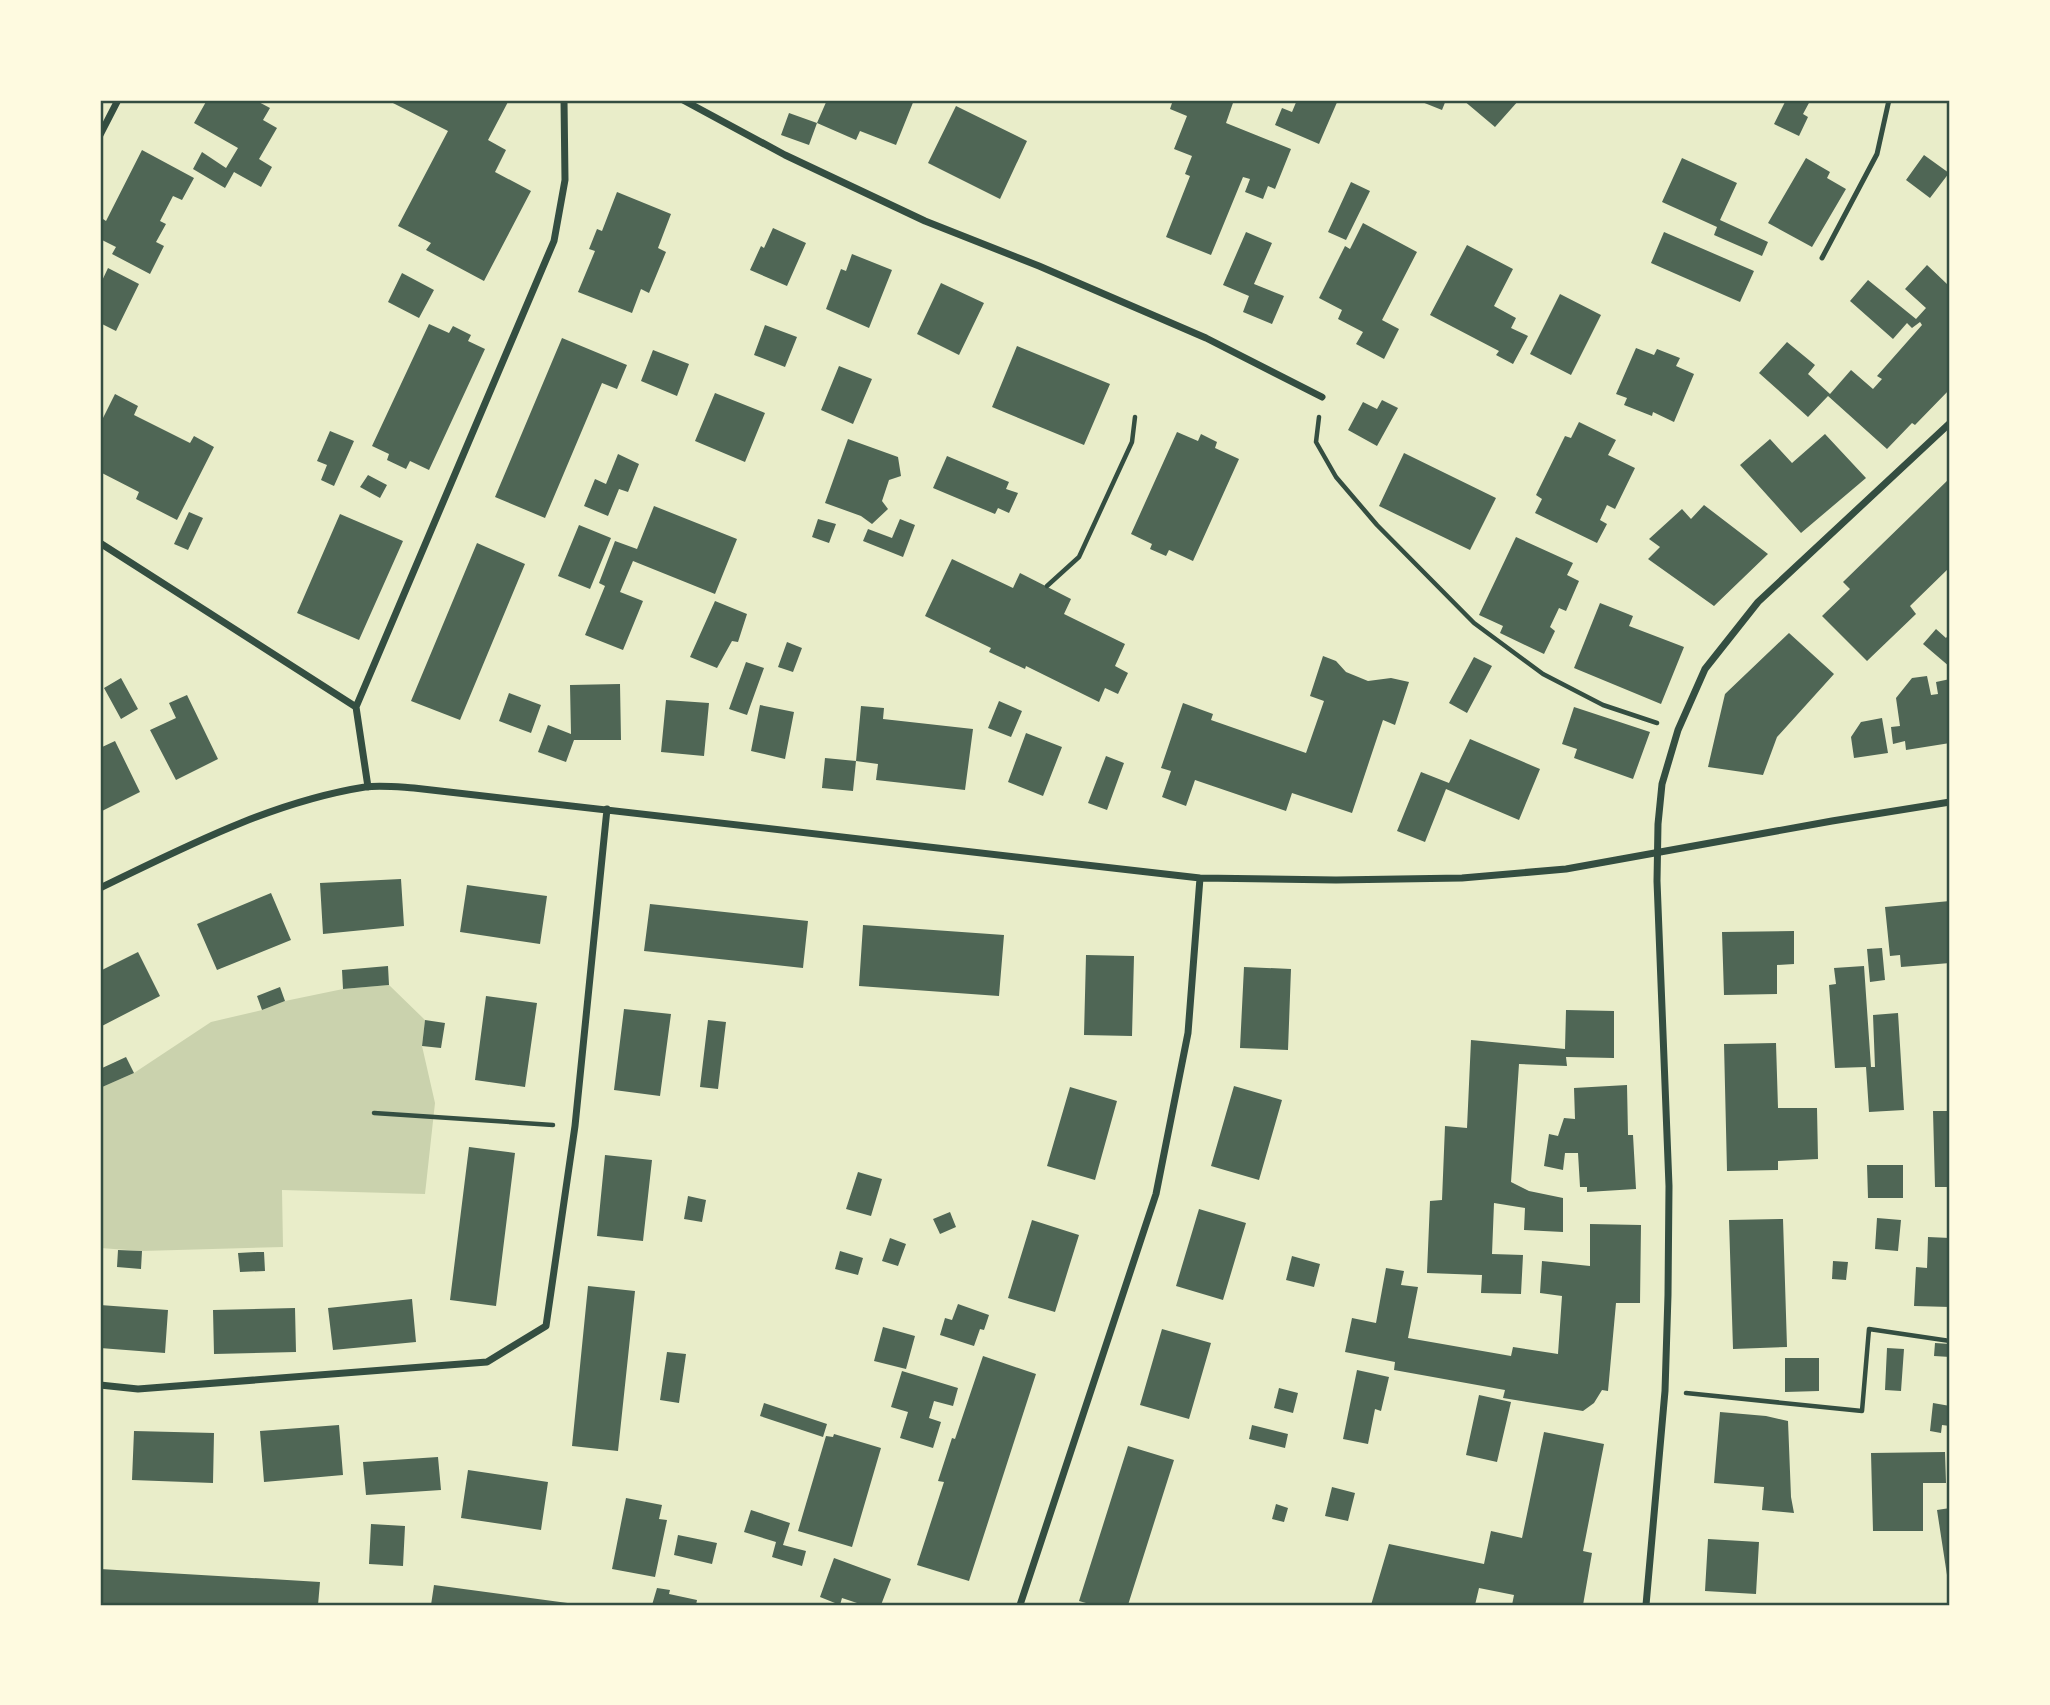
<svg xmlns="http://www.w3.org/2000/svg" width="2050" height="1705" font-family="'Titillium Web',sans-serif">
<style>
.green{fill:#cad2ad}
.building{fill:#4f6655}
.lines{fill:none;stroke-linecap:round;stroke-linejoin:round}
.path{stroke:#344e41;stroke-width:4.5}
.service{stroke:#344e41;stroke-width:5}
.minor{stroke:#344e41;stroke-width:7}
.neatline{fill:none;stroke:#344e41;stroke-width:2.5}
</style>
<rect width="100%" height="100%" fill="#e9edc9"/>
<!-- green -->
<path class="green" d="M389 985 425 1020 422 1046 435 1103 425 1194 282 1190 283 1247 142 1251 100 1248V1088L134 1073 211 1022 262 1010 285 1001 343 989Z"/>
<!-- building -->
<path class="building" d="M207 100H255L270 108 263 120 277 128 259 159 272 167 261 187 234 172 225 188 193 169 202 152 226 168 238 148 194 123Z
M387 100H509L488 140 506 150 495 172 531 191 484 281 426 250 431 243 398 226 448 131Z
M827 100H914L896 145 860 131 856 140 817 123Z
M1173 100H1234L1226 123 1291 149 1275 189 1268 186 1263 199 1245 192 1250 179 1243 177 1211 255 1166 237 1190 176 1185 174 1192 156 1174 149 1187 116 1170 109Z
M1297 100H1338L1319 144 1275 125 1282 108 1292 112Z
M1417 100H1446L1442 110Z
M1463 100H1519L1495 127Z
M1786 100 1810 101 1803 114 1808 117 1799 136 1774 124Z
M956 106 1027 141 1000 199 928 163Z
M789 113 817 123 809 145 781 135Z
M142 150 194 178 182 200 173 196 160 221 166 224 156 242 164 246 150 274 112 254 116 247 100 239V217L106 221Z
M1924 155 1949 173 1930 198 1906 180Z
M1682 158 1737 183 1720 220 1768 242 1762 256 1714 235 1717 227 1662 202Z
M1806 158 1830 172 1827 178 1846 189 1812 247 1768 223Z
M1351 182 1370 191 1346 240 1328 232Z
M617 192 671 214 658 248 666 252 649 293 641 289 632 313 578 292 595 251 589 249 597 229 602 231Z
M1363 223 1417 252 1382 320 1399 329 1384 359 1356 344 1363 332 1338 319 1342 310 1319 298 1345 246 1350 249Z
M773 228 806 243 787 286 750 270 761 246 764 248Z
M1246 232 1272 243 1254 284 1284 296 1272 324 1243 312 1249 296 1223 285Z
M1664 232 1754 271 1740 302 1651 263Z
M1467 245 1513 269 1494 306 1516 318 1511 328 1528 336 1513 364 1496 355 1499 351 1430 315Z
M852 254 892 270 869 328 826 309 841 269 846 271Z
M1927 265 1947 284 1950 280V389L1915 425 1912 423 1887 449 1828 396 1808 417 1759 373 1787 342 1815 365 1808 374 1830 394 1851 370 1873 389 1882 379 1877 376 1922 325 1920 322 1912 328 1907 323 1893 339 1850 301 1868 280 1916 319 1926 308 1905 289Z
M108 268 139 284 116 331 100 323V285Z
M402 273 434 290 419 318 388 302Z
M941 283 984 303 959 355 917 334Z
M1560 294 1601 315 1571 375 1530 354Z
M429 324 449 333 453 326 471 335 468 341 485 349 429 470 410 461 406 469 387 460 389 454 372 446Z
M765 325 797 337 785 367 754 355Z
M562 338 627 365 617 389 602 383 545 518 495 497Z
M1017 346 1110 384 1084 445 992 407Z
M1636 348 1654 355 1657 349 1680 358 1676 366 1694 374 1674 422 1653 412 1652 416 1624 405 1627 398 1616 394Z
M653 350 689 364 677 396 641 381Z
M839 366 872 379 853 424 821 410Z
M715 393 765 413 745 462 695 441Z
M115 394 138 406 134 415 190 443 194 436 214 447 177 520 136 499 139 492 100 472V424Z
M1382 400 1398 408 1377 446 1348 430 1363 402 1377 409Z
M1579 422 1616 440 1608 455 1635 468 1615 509 1607 505 1600 520 1607 524 1597 543 1535 513 1542 499 1536 495 1565 436 1571 438Z
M330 431 354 441 334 486 321 480 327 465 317 461Z
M1177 432 1198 441 1201 434 1217 442 1215 448 1239 459 1193 561 1169 550 1166 556 1150 549 1152 544 1131 534Z
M1825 434 1866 478 1801 533 1740 465 1770 439 1792 463Z
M848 439 898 457 901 476 889 480 882 501 888 509 872 524 861 516 825 503Z
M1404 453 1496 498 1470 550 1379 506Z
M618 454 639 464 628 492 619 489 608 516 584 506 595 479 606 484Z
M947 456 1009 482 1006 489 1018 493 1009 513 998 508 995 514 933 488Z
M368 475 387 485 380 498 360 487Z
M1950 478V567L1910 606 1916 614 1867 661 1822 616 1850 589 1843 582Z
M1704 505 1768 554 1714 606 1648 559 1660 547 1649 539 1682 509 1691 519Z
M654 506 737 539 715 594 633 561 620 592 643 601 623 650 585 635 605 586 599 583 615 541 637 549Z
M189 512 203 518 188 550 174 544Z
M340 514 403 541 359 640 297 613Z
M818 519 836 524 829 543 812 537Z
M900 519 915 525 903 557 863 541 868 529 892 538Z
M579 525 611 538 590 589 558 576Z
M1516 537 1573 563 1567 575 1579 581 1566 611 1559 608 1550 627 1555 631 1544 654 1500 633 1503 626 1479 615Z
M477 543 525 564 460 720 411 701Z
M952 559 1013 588 1020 573 1071 599 1064 614 1125 644 1115 666 1128 673 1118 694 1105 688 1099 702 1026 666 1025 669 989 652 991 648 925 616Z
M715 601 747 614 738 642 732 641 717 668 690 657Z
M1600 603 1633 616 1629 626 1684 647 1661 704 1574 668Z
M1936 629 1946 638 1950 633V667L1923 644Z
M1789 633 1834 674 1777 737 1763 775 1708 767 1725 694Z
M787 642 802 648 793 672 778 667Z
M1323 656 1336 661 1346 672 1368 681 1391 678 1409 682 1395 725 1383 720 1352 813 1292 793 1286 811 1195 780 1186 806 1162 797 1171 771 1161 768 1183 703 1213 714 1211 720 1306 753 1324 701 1310 696Z
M1474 657 1492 666 1467 713 1449 703Z
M746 662 764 668 747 715 729 709Z
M1927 676 1931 695 1938 694 1936 682 1950 679V743L1906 750 1905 741 1893 744 1891 727 1900 726 1896 698 1912 678Z
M121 678 138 709 121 719 104 688Z
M620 684 621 740H574L566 762 538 752 548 725 571 734 570 685Z
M509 693 541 705 531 733 499 721Z
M187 695 218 759 176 780 150 730 176 718 169 703Z
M666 700 709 703 704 756 661 752Z
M999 701 1022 711 1011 737 988 728Z
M760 705 794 712 785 759 751 751Z
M861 706 884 708 883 719 973 729 965 790 876 780 878 764 856 761Z
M1574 707 1650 732 1633 779 1574 758 1577 749 1562 744Z
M1882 718 1888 753 1854 758 1851 737 1861 722Z
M1026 733 1062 747 1043 796 1008 782Z
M1470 739 1540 769 1519 820 1446 789 1425 842 1397 831 1421 772 1449 783Z
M115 741 140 792 100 812V748Z
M1106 756 1124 763 1107 810 1088 803Z
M825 758 856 761 853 791 822 788Z
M401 879 404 926 323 934 320 883Z
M467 885 547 896 540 944 460 932Z
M271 893 291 940 217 970 197 924Z
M1950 901V963L1901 967 1900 955 1890 956 1885 907Z
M650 904 808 921 803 968 644 951Z
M863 925 1004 935 999 996 859 986Z
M1794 931V964L1777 965V994L1724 995 1722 932Z
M1882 948 1885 980 1870 982 1867 949Z
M138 952 160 996 100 1027V971Z
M1086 955 1134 956 1132 1036 1084 1035Z
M388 966 389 985 343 989 342 970Z
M1864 966 1871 1067H1875L1873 1015 1898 1013 1904 1110 1869 1112 1866 1067 1835 1068 1829 985 1836 984 1834 968Z
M1244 967 1291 969 1288 1050 1240 1048Z
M280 987 285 1001 262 1010 257 996Z
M486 996 537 1003 525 1087 475 1080Z
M624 1009 671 1014 660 1096 614 1090Z
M1566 1010 1614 1011V1058L1566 1057 1567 1066 1519 1064 1511 1182 1529 1191 1563 1198V1232L1524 1230 1525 1208 1494 1203 1492 1254 1523 1255 1521 1294 1481 1293 1482 1275 1427 1273 1430 1201 1442 1200 1445 1126 1467 1128 1471 1040 1565 1049Z
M425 1020 445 1023 441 1048 422 1046Z
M708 1020 726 1022 718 1089 700 1087Z
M1776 1043 1778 1108H1817L1818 1159 1778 1161V1170L1727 1171 1724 1044Z
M126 1057 134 1073 100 1088V1069Z
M1627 1085 1628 1135H1633L1636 1189 1587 1192V1187H1580L1578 1153H1565L1563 1170 1544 1166 1549 1134 1558 1136 1564 1118 1575 1119 1574 1088Z
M1234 1086 1282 1100 1259 1180 1211 1166Z
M1070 1087 1117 1101 1095 1180 1047 1166Z
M1933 1111H1950V1187H1935Z
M469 1147 515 1153 496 1306 450 1300Z
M605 1155 652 1160 643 1241 597 1236Z
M1867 1165H1903V1198H1868Z
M858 1172 882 1179 871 1216 846 1209Z
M688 1196 706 1200 702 1222 684 1219Z
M1199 1209 1246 1223 1223 1300 1176 1286Z
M950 1212 956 1227 940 1234 933 1219Z
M1877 1218 1901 1220 1898 1251 1875 1249Z
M1783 1219 1787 1347 1733 1349 1729 1220Z
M1032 1220 1079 1235 1055 1312 1008 1298Z
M1590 1224 1641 1225 1640 1303H1616L1608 1391 1602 1390 1594 1403 1583 1411 1503 1398 1505 1390 1394 1370 1395 1362 1345 1352 1352 1318 1376 1323 1386 1268 1404 1271 1401 1285 1418 1287 1408 1338 1511 1356 1513 1347 1558 1354 1562 1296 1540 1293 1542 1261 1590 1266Z
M1928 1237 1950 1238V1307L1914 1306 1916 1267 1927 1268Z
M890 1238 906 1244 898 1266 882 1261Z
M118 1250 142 1251 141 1269 117 1267Z
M840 1251 863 1258 858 1275 835 1269Z
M257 1252H264L265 1271 240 1272 238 1253Z
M1292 1256 1320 1264 1314 1287 1286 1280Z
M1833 1261 1848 1262 1846 1280 1832 1279Z
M588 1286 635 1291 618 1451 572 1446Z
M412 1299 416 1342 333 1350 328 1308Z
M958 1304 989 1315 984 1330 980 1329 974 1346 940 1335 945 1318 952 1320Z
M100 1305 168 1310 165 1353 100 1348Z
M295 1308 296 1352 214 1354 213 1310Z
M883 1327 915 1336 906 1369 874 1361Z
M1162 1329 1211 1343 1189 1419 1140 1405Z
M1935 1343 1950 1344V1357L1934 1356Z
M1887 1348 1904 1349 1901 1391 1885 1390Z
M667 1352 686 1354 679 1403 660 1400Z
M983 1356 1036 1374 969 1581 917 1565 944 1482 938 1481 952 1438 955 1439Z
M1785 1358H1819V1391L1785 1392Z
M1357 1370 1389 1377 1381 1411 1375 1409 1368 1444 1343 1439Z
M902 1371 958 1388 953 1406 934 1401 929 1418 941 1422 933 1448 900 1438 908 1412 891 1407Z
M1279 1388 1298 1393 1293 1413 1274 1408Z
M1479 1395 1511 1402 1497 1462 1466 1455Z
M764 1403 827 1424 823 1437 760 1416Z
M1933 1403 1950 1406V1426L1942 1425 1941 1433 1930 1431Z
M1720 1412 1766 1416 1788 1421 1791 1497 1794 1513 1762 1510 1764 1487 1714 1483Z
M339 1425 343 1475 264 1482 260 1431Z
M1252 1425 1288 1434 1285 1448 1249 1439Z
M134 1431 214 1433 213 1483 132 1480Z
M1544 1432 1604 1444 1583 1551 1592 1553 1583 1605H1512L1514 1595 1479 1588 1475 1605H1371L1389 1544 1484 1564 1491 1531 1522 1538Z
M834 1434 881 1448 852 1547 798 1531 826 1436 833 1437Z
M1128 1446 1174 1460 1128 1605H1093L1079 1601Z
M1945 1452 1946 1483H1923V1531H1873L1871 1453Z
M438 1457 441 1490 366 1495 363 1462Z
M468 1470 548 1482 541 1530 461 1518Z
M1332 1487 1355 1493 1348 1521 1325 1516Z
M626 1498 662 1505 659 1519 667 1520 655 1577 612 1569Z
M1276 1504 1288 1508 1284 1522 1272 1519Z
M1950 1508V1588H1949L1937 1510Z
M751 1510 790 1523 783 1545 806 1551 802 1566 772 1557 776 1542 744 1532Z
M371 1524 405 1526 403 1566 369 1564Z
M678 1535 717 1543 712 1564 674 1555Z
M1708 1539 1759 1542 1756 1594 1705 1591Z
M834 1558 891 1579 881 1605H863L842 1598 840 1605 820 1597Z
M100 1569 320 1582 318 1605H100Z
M434 1585 575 1604V1605H431Z
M657 1588 670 1590 669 1594 697 1600 696 1605H652Z"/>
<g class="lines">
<!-- path -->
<path class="path" d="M1319 417 1316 442 1336 477 1377 525 1474 623 1543 674 1603 705 1657 723
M1047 586 1079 557 1132 442 1135 417
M374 1113 553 1125
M1686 1393 1862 1411 1869 1329 1950 1341"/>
<!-- service -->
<path class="service" d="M1822 258 1877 154 1889 100"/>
<!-- minor -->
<path class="minor" d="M683 100 785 155 925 221 1039 266 1206 338 1322 397
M100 135 118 100
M100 543 356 707
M368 787 356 707 554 241 565 180 564 100
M100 888C185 847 271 802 365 787 381 785 398 787 414 788L1200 878 1336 880 1462 878 1566 869 1832 821 1950 802
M100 1385 138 1389 487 1362 546 1326 575 1126 607 809
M1020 1605 1156 1194 1188 1033 1200 878
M1646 1605 1665 1391 1668 1295 1669 1186 1657 881 1658 824 1662 784 1678 730 1705 669 1758 602 1950 423"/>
</g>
<!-- border -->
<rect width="2050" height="1705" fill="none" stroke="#fefae0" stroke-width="203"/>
<rect x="102" y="102" width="1846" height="1502" class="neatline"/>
</svg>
